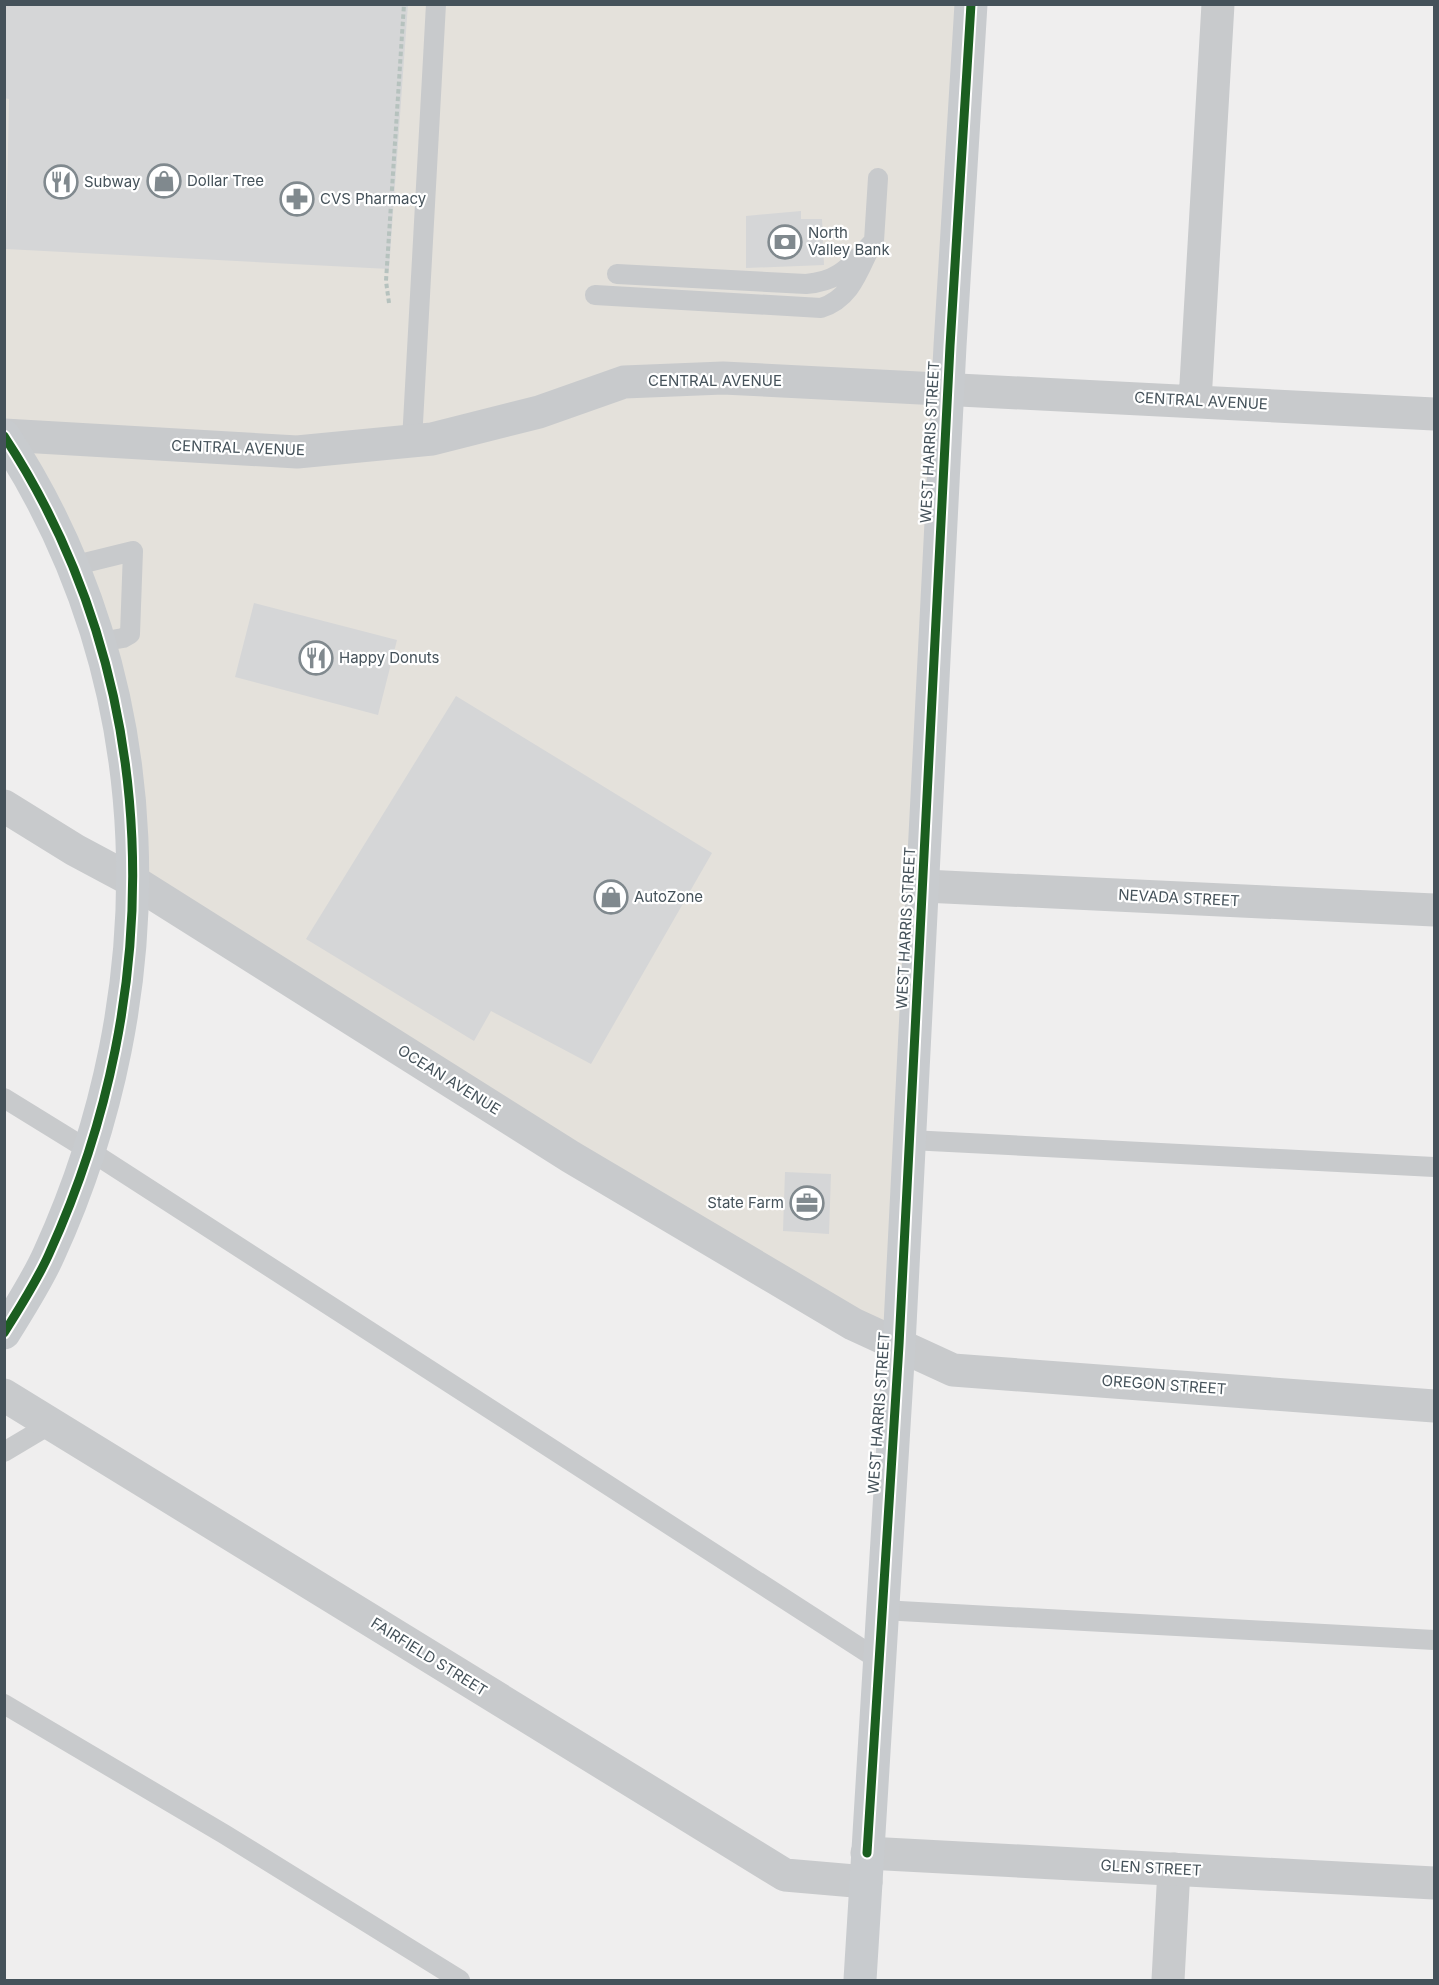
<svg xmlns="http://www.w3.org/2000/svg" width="1439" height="1985" font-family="Inter,sans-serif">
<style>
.commercial{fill:#e4e1db}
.building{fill:#d5d6d7}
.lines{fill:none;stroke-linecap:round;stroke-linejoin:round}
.path{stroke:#b6c2be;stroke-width:4;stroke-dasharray:4.5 3;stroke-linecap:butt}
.service{stroke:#c8cacc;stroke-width:20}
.minor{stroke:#c8cacc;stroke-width:33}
.tertiary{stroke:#c8cacc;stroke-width:33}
.secondary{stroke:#c8cbce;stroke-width:33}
.cycleway-casing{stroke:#fff;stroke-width:13}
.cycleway{stroke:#1b5e20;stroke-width:9}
.labels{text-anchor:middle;stroke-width:4.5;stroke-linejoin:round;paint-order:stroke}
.poi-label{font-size:15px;fill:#45525a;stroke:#fff;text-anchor:start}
.street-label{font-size:15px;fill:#45525a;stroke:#fff}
</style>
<rect width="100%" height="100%" fill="#efeeee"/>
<!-- commercial -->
<path class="commercial" d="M5 5H971L899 1345 133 881 124 737 5 436Z"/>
<!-- building -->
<path class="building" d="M4 4H408L389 269 6 249 9 99 4 98Z
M801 211V219H822L824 265 746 268V216Z
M254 603 397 640 378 715 235 677Z
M456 696 712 853 591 1064 491 1011 474 1041 306 939Z
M785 1172 831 1174 829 1234 783 1231Z"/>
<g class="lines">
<!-- path -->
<path class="path" d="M389 303 386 281 404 4"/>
<!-- service -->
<path class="service" d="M617 274 806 284C841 281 850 265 874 241L878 178
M595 295 821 308C847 300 856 278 867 254
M412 441 436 4
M72 566 133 551 130 634 123 638 100 642
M4 1098 90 1151 879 1660
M910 1140 1434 1167
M4 1452 51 1424
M882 1610 1434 1640
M4 1704 224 1834 460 1980"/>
<!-- minor -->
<path class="minor" d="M1195 401 1218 4
M4 435 297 452 432 439 539 412 624 382 723 378 1434 414
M4 806 75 850 133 881 571 1157 853 1324 953 1370 1434 1406
M924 886 1434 910
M1168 1980 1174 1869"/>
<!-- tertiary -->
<path class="tertiary" d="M4 1395 785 1875 866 1882
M867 1853 1434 1883"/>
<!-- secondary -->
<path class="secondary" d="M4 436C165 681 169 991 49 1254 37 1281 20 1307 4 1333
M860 1980 899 1345 950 346 971 4"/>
<!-- cycleway casing -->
<g class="cycleway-casing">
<path id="cycleway" d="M4 436C165 681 169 991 49 1254 37 1281 20 1307 4 1333
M867 1853 899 1345 950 346 971 4"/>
</g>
<!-- cycleway -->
<use href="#cycleway" class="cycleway"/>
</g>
<!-- icons -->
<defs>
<g id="shop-ring" transform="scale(1.725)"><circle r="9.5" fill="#fff" stroke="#80898e" stroke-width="1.5"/><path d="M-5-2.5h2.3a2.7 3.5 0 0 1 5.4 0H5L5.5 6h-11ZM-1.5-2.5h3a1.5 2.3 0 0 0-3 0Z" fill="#80898e"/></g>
<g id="restaurant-ring" transform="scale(1.725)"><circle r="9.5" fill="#fff" stroke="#80898e" stroke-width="1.5"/><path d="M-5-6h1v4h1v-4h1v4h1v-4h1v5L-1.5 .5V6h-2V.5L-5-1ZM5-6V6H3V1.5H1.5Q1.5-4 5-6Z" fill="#80898e"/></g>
<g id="pharmacy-ring" transform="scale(1.725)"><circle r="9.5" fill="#fff" stroke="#80898e" stroke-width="1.5"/><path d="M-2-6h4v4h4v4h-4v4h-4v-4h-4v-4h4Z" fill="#80898e"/></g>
<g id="bank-ring" transform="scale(1.725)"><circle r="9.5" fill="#fff" stroke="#80898e" stroke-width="1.5"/><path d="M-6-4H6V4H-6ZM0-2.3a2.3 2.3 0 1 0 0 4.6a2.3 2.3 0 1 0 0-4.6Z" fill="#80898e"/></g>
<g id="office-ring" transform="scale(1.725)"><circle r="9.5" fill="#fff" stroke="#80898e" stroke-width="1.5"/><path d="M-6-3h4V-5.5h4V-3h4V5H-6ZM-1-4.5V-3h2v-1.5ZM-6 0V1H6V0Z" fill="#80898e"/></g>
</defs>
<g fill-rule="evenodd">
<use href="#shop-ring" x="164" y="181"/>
<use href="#restaurant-ring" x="61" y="182"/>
<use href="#pharmacy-ring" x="297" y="199"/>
<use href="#bank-ring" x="785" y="242"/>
<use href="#restaurant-ring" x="316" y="658"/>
<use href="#shop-ring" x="611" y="897"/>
<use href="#office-ring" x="807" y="1203"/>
</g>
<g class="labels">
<!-- poi labels -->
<g class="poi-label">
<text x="187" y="186">Dollar Tree</text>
<text x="84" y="187">Subway</text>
<text x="320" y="204">CVS Pharmacy</text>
<text x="808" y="238">North<tspan x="808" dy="17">Valley Bank</tspan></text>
<text x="339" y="663">Happy Donuts</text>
<text x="634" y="902">AutoZone</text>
<text x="784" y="1208" text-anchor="end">State Farm</text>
</g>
<!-- street labels -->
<g class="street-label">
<text x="715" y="386">CENTRAL AVENUE</text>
<text transform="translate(1201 401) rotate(3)" y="5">CENTRAL AVENUE</text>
<text transform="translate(930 442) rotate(-87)" y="5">WEST HARRIS STREET</text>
<text transform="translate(238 448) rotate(2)" y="5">CENTRAL AVENUE</text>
<text transform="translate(1179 898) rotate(3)" y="5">NEVADA STREET</text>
<text transform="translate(906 928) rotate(-87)" y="5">WEST HARRIS STREET</text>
<text transform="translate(449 1080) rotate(32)" y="5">OCEAN AVENUE</text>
<text transform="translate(1164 1385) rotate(4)" y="5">OREGON STREET</text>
<text transform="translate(879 1413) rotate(-86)" y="5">WEST HARRIS STREET</text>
<text transform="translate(429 1657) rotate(32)" y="5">FAIRFIELD STREET</text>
<text transform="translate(1151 1868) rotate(3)" y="5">GLEN STREET</text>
</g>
</g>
<!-- border -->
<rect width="1439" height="1985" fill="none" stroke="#45525a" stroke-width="12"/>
</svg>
